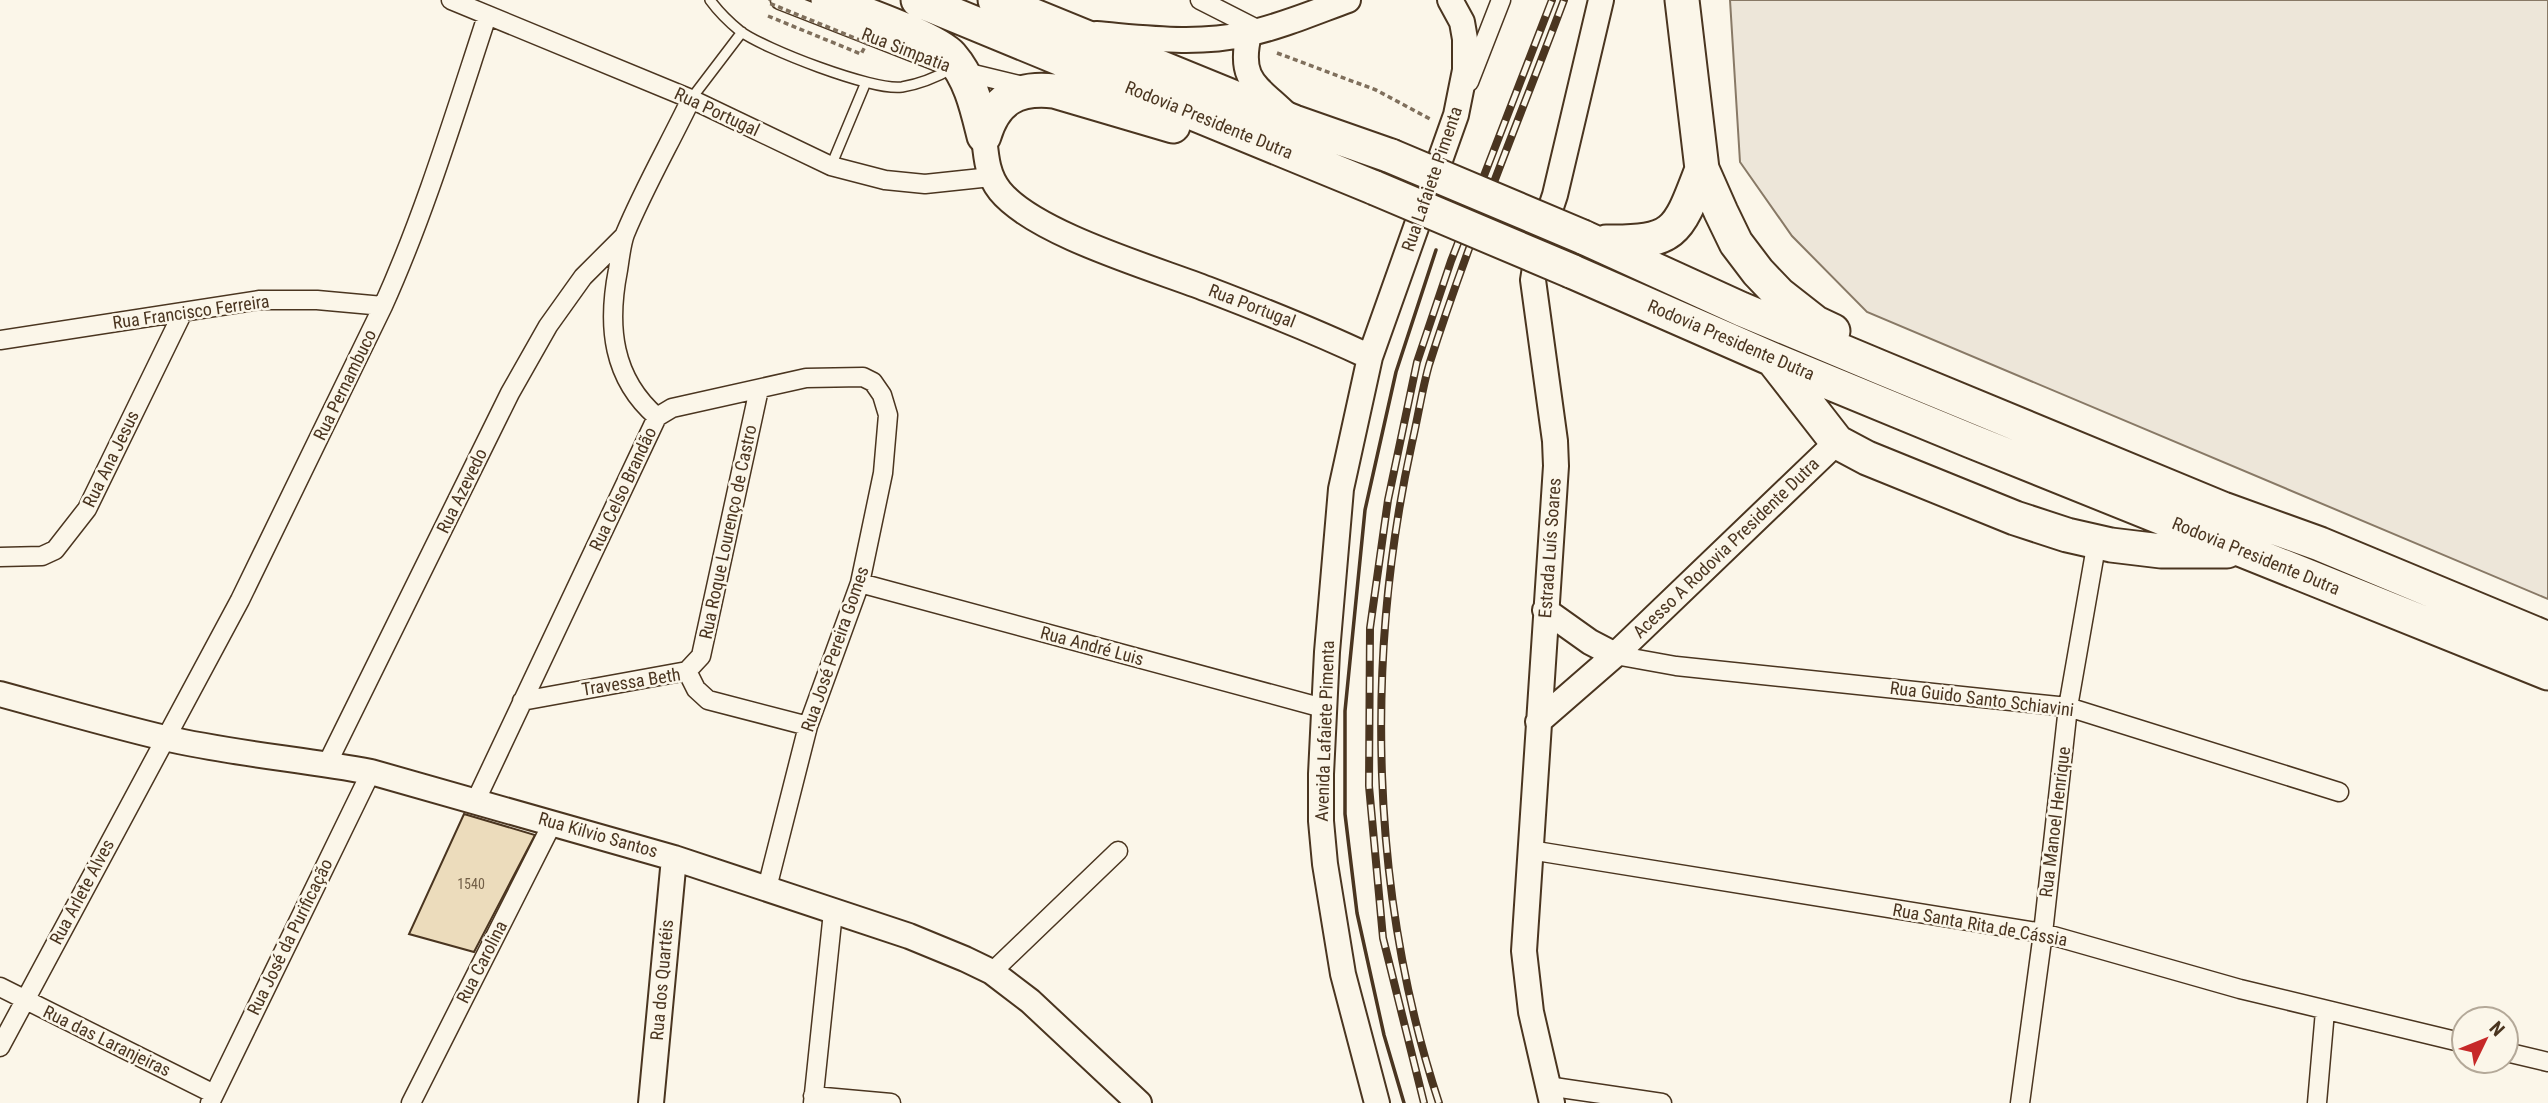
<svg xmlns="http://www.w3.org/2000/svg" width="2548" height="1103" font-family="'Roboto Condensed',sans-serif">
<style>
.green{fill:#ede6d9;stroke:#887966;stroke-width:2}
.building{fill:#ecdcbc;stroke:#4a3520;stroke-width:2}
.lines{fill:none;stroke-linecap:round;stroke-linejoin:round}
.lane-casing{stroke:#4a3520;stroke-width:12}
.street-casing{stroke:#4a3520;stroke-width:21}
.secondary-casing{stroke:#4a3520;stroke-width:28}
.highway-casing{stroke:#4a3520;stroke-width:37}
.path{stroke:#7f6f5c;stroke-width:3.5;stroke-dasharray:5 3.5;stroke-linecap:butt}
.lane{stroke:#fbf6e9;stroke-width:9}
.street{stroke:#fbf6e9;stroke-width:18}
.secondary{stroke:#fbf6e9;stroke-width:24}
.highway{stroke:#fbf6e9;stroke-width:33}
.rail-casing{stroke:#4a3520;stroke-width:8}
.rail{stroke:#fbf6e9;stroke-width:5;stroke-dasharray:16;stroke-linecap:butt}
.highway-bridge-casing{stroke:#4a3520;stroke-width:37;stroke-linecap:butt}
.path-bridge{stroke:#7f6f5c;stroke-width:3.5;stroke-dasharray:5 3.5;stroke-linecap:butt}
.highway-bridge{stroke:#fbf6e9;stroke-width:33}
.wall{stroke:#4a3520;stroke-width:3.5}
.labels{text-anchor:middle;stroke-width:5;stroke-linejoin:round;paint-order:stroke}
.number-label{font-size:14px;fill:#725f47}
.street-label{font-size:18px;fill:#4a3520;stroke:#fbf6e9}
</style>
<rect width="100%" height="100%" fill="#fbf6e9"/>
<!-- green -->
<path class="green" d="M1730 0H2548V599L1867 312 1792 236 1740 162Z"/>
<!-- building -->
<path class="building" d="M464 814 535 835 474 952 409 934Z"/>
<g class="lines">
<!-- lane casing -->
<g class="lane-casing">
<path id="lane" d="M710 0C718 11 729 22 740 31 764 49 873 91 902 87 920 84 937 77 953 68
M691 99 742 32
M831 166 866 82"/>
</g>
<!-- street casing -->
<g class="street-casing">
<path id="street" d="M451 0 691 99 831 166 885 180 925 184 991 177
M780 0 961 71 1027 87
M1200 0 1259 30
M1469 82 1501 0
M0 340 260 300H317L383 306
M657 417 672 408 806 378 863 377 873 382 882 395 888 415 883 473 860 583 808 726 767 888
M657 417C612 378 607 326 618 270 620 258 621 245 625 234 644 188 670 143 691 99
M0 557 42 556 55 550 87 509 183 312
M860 583 1323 708
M1615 655 1676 666 2068 707 2339 792
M687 671 696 689 708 700 808 726
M522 701 687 671 701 656 759 389
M327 764 510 393 548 326 583 277 624 236
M476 800 657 417
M1530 850 2043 933 2240 989 2464 1043
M992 972 1118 851
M0 987 214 1094
M0 1047 240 600 383 306C425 213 455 113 487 16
M2506 1052 2548 1062
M1547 1086 1662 1103
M813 1096 891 1103
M210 1103 371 772
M411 1103 553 822
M813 1103 833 912
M2020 1103 2043 933 2068 707 2097 541
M2317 1103 2325 1011"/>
</g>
<!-- secondary casing -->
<g class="secondary-casing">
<path id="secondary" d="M1096 34C1146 38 1196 45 1246 34 1280 27 1315 12 1348 0
M1249 34C1238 80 1256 85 1286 114
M984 136C986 156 987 175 1000 191 1035 234 1153 268 1207 289 1262 310 1317 332 1370 357
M1545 610 1590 642 1615 655
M0 694C55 709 110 725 165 738 233 754 303 759 371 772L674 858 909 936 965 959 992 972 1030 1001 1139 1103
M1538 722 1615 655 1837 442
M651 1103 674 858
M1377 1103 1343 974 1325 864 1321 821V774L1327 652 1341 489 1370 357 1456 115 1465 70V39L1462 22 1450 0
M1552 1103 1531 1012 1524 951 1556 466 1555 441 1533 280 1539 243 1555 195 1601 0"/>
</g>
<!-- highway casing -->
<g class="highway-casing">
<path id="highway" d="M828 0C855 11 935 38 951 56 971 79 977 108 984 136
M918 0 1375 188
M995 0 1294 122 1391 156
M1682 0 1702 169 1721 212 1736 243 1758 272 1779 294 1816 323 1833 331
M984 136C995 99 1017 87 1054 91L1173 126
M1583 237 1741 309 1882 368 2223 509 2320 544 2548 639
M1606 242C1676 243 1678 232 1702 169
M1571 271 1772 359 1971 441 2548 673
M1774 361 1837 442 1867 458 2015 518 2067 535 2111 545 2161 551H2227"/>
</g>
<!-- path -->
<path class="path" d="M1277 53 1376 90 1432 120"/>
<!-- lane -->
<use href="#lane" class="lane"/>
<!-- street -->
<use href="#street" class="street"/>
<!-- secondary -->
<use href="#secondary" class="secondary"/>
<!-- highway -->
<use href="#highway" class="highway"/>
<!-- rail casing -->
<g class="rail-casing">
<path id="rail" d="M1424 1103 1383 938 1369 786 1370 628 1388 500 1417 362 1451 261 1552 0
M1439 1103C1370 894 1365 657 1412 443 1418 417 1422 390 1429 365 1468 242 1519 120 1564 0"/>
</g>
<!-- rail -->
<use href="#rail" class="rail"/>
<!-- highway-bridge casing -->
<g class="highway-bridge-casing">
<path id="highway-bridge" d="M1391 156 1583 237
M1375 188 1571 271"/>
</g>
<!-- path-bridge -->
<path class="path-bridge" d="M768 16 861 54 867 43 769 3 770 0"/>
<!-- highway-bridge -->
<use href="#highway-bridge" class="highway-bridge"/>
<!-- wall -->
<path class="wall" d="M1404 1103 1384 1035 1357 913 1345 814V711L1365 510 1396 372 1436 250"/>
</g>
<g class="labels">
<!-- number labels -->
<g class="number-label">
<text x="471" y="889">1540</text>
</g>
<!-- street labels -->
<g class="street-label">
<text transform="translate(906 50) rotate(21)" y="6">Rua Simpatia</text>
<text transform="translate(717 112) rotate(25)" y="6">Rua Portugal</text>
<text transform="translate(1209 120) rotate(22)" y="6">Rodovia Presidente Dutra</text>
<text transform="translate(1432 179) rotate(-71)" y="6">Rua Lafaiete Pimenta</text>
<text transform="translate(1252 306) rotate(21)" y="6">Rua Portugal</text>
<text transform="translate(191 312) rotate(-8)" y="6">Rua Francisco Ferreira</text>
<text transform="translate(1731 340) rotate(23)" y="6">Rodovia Presidente Dutra</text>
<text transform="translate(345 385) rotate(-64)" y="6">Rua Pernambuco</text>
<text transform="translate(111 459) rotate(-64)" y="6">Rua Ana Jesus</text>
<text transform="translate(623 489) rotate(-65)" y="6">Rua Celso Brandão</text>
<text transform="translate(462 491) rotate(-64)" y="6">Rua Azevedo</text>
<text transform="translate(728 532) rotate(-78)" y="6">Rua Roque Lourenço de Castro</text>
<text transform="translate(1550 548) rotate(-86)" y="6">Estrada Luís Soares</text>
<text transform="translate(1726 548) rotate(-44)" y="6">Acesso A Rodovia Presidente Dutra</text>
<text transform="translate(2256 556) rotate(22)" y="6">Rodovia Presidente Dutra</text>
<text transform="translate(1092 646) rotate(15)" y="6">Rua André Luis</text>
<text transform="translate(835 649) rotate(-71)" y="6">Rua José Pereira Gomes</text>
<text transform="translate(631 682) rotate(-9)" y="6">Travessa Beth</text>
<text transform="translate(1982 699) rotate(7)" y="6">Rua Guido Santo Schiavini</text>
<text transform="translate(1325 731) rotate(-88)" y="6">Avenida Lafaiete Pimenta</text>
<text transform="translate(2055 822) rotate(-83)" y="6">Rua Manoel Henrique</text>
<text transform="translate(598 835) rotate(16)" y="6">Rua Kilvio Santos</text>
<text transform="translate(82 892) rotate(-62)" y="6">Rua Arlete Alves</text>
<text transform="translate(1980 925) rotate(10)" y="6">Rua Santa Rita de Cássia</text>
<text transform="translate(290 937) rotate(-64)" y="6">Rua José da Purificação</text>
<text transform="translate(482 962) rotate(-63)" y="6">Rua Carolina</text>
<text transform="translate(662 980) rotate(-85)" y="6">Rua dos Quartéis</text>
<text transform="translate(107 1041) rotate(26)" y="6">Rua das Laranjeiras</text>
</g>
</g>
<!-- north arrow -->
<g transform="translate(2485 1040) rotate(47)"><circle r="33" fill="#fbf6e9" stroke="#b4a999" stroke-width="2"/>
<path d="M0-5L12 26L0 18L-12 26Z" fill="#c62828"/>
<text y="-10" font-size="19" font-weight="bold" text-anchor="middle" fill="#4a3520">N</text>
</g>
</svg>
